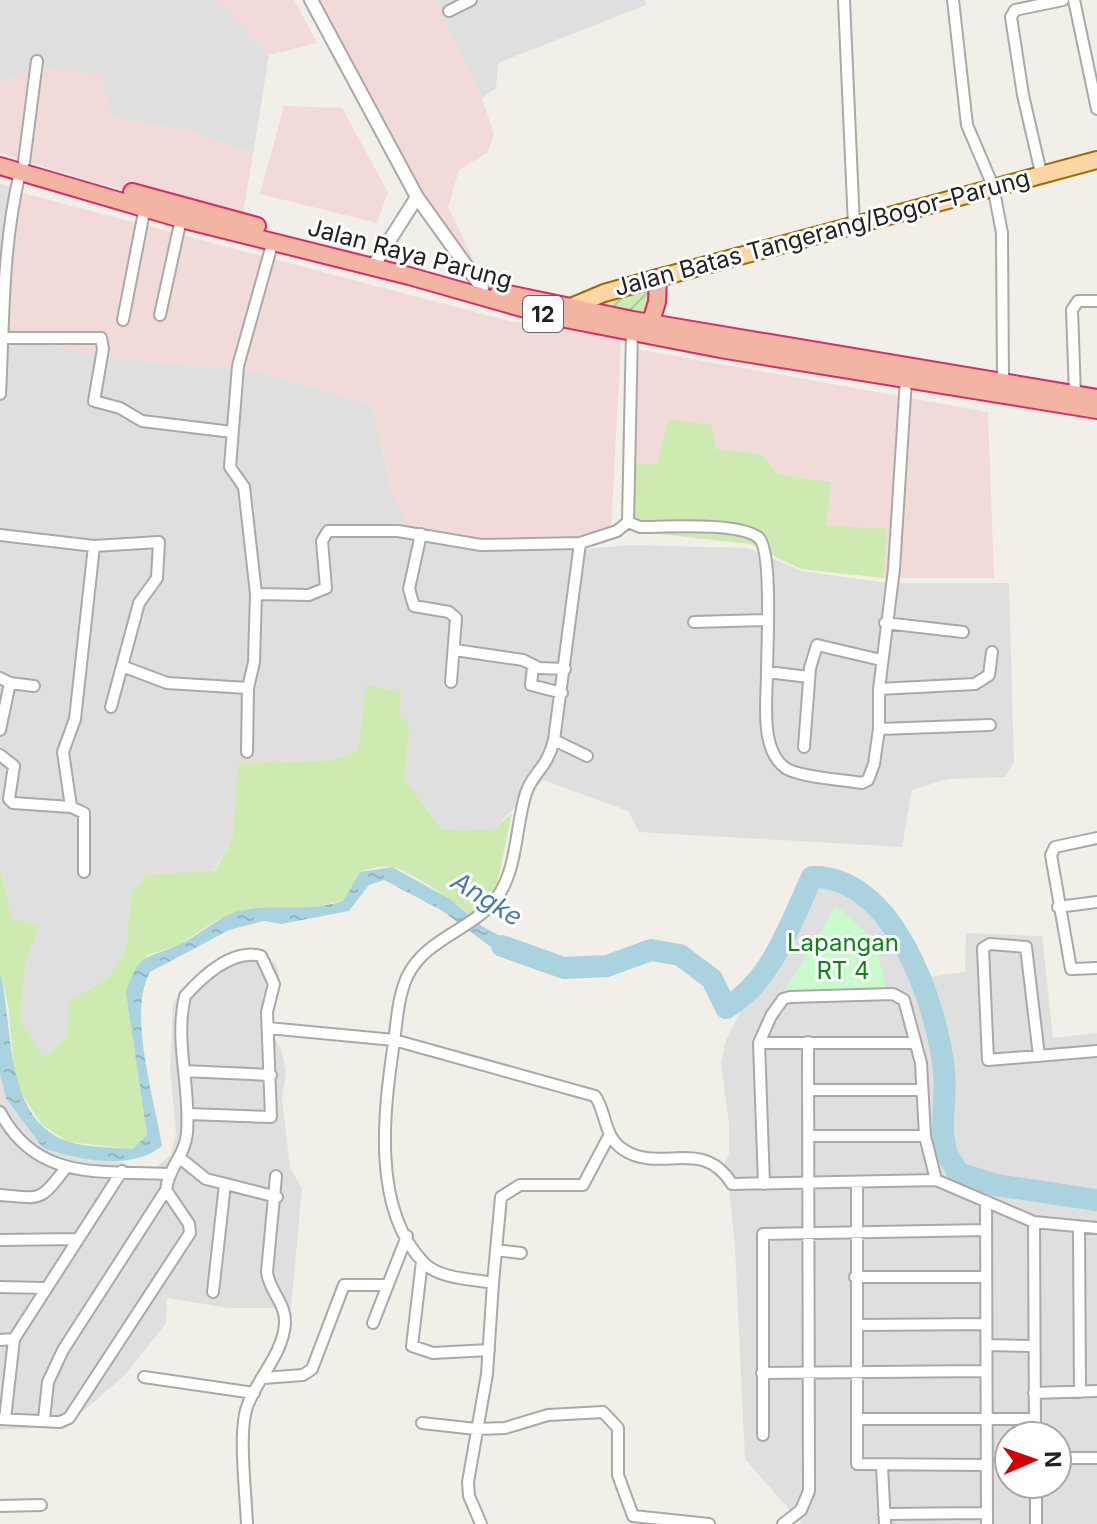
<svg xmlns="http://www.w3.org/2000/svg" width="1097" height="1524" font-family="Inter,sans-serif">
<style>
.residential{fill:#e0dfdf;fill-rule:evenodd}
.commercial{fill:#f2dad9}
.grass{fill:#cdebb0}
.park{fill:#c8facc}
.garden{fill:url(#garden-furrows)}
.water{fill:url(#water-ripples)}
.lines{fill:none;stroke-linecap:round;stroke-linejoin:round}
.river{stroke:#aad3df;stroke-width:22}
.minor-casing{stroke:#a9a9a9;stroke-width:14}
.tertiary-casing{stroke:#a9a9a9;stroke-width:16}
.primary-casing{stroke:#a06b00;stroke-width:20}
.trunk-casing{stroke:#dc2a67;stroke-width:20}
.minor{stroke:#fff;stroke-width:10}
.tertiary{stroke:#fff;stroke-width:12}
.primary{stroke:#fcd6a4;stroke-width:16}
.trunk{stroke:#f2b4a3;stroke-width:16}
.labels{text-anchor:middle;stroke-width:6;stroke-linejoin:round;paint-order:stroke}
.shield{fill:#fff;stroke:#646464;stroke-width:2}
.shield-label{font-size:22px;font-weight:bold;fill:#222}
.street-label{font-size:24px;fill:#222;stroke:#fff}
.park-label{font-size:24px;fill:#0c8416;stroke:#fff}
.water-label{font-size:26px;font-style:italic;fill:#4a7aab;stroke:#fff}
</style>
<defs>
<pattern id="garden-furrows" width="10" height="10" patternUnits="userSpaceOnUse" patternTransform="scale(2)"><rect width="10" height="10" fill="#cdebb0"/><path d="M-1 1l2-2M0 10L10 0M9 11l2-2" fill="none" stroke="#b0c997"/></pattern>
<pattern id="water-ripples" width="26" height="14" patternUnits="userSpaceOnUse" patternTransform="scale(2)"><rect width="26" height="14" fill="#aad3df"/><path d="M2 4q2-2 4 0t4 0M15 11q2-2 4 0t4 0" fill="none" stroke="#92b5bf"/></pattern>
</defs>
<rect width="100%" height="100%" fill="#f2efe9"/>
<!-- residential -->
<path class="residential" d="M0 0H217L269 55 253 154 189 131 112 118 16 78 0 81Z
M435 0H645L646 5 498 63 496 88 482 98Z
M0 184 13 187 1 250 0 310Z
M38 343 109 358 261 372 373 405 391 488 561 551 630 545 747 548 802 571 887 583H1009L1014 762 1005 777 948 779 912 790 902 847 639 832 628 811 543 780 493 829 442 830 404 778 410 726 366 686 358 750 333 760 240 763 232 840 214 871 131 894 126 949 109 977 69 1001 67 1036 44 1059 20 1019 26 960 40 926 12 918 0 869V348Z
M813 886H830L868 907 890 931 915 979 965 972 966 933 1042 936 1053 1038 1097 1033V1524H802L745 1459 735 1247 728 1180 722 1168 729 1154V1125L721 1062 726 1040 746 1001 767 981ZM1009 1436H1057V1484H1009Z
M254 948 263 950 277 966 280 978 265 1018 282 1052 286 1073 282 1098 290 1168 302 1188 291 1308H229L167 1298 166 1323 125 1375 66 1426 0 1430V1073L6 1100 43 1148 117 1161 150 1172 171 1155 176 1131 170 1070 173 1004 186 986 244 950Z"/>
<!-- commercial -->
<path class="commercial" d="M217 0H294L317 43 269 55Z
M314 0H435L482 98 494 134 488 152 459 170 448 207 490 294 480 292Z
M31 66 101 75 112 118 189 131 253 154 242 219 93 182 0 153V81L16 78Z
M284 106 342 108 388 192 377 223 260 194Z
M19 192 509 321 621 339 611 531 593 543 561 551 446 542 409 531 391 488 373 405 261 372 109 358 38 343 6 347 5 245Z
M631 348 988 412 994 578H883L887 530 826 525 832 482 778 474 762 454 716 449 657 464 625 462Z"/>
<!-- grass -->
<path class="grass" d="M668 419 712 425 716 449 762 454 778 474 832 482 826 525 887 529 883 578 801 569 750 544 623 530 625 462 657 464Z
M366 685 401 692 399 714 410 726 404 778 442 830 493 829 512 813 495 895 475 918C457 904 413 872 392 867 382 865 369 869 360 872L343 901 298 910 241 911 215 921 177 946 147 955 133 1038 147 1135 132 1149 68 1142 41 1124 15 1083 8 1004 0 972V869L12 918 40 926 26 960 20 1019 44 1058 67 1036 69 1001 109 977 126 949 131 894 145 875 215 871 232 840 239 763 333 760 358 750Z"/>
<!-- park -->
<path class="park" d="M836 905 875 941 886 988 783 994Z"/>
<!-- garden -->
<path class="garden" d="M644 288 651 294 647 312 640 317 604 308 605 299Z"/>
<!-- water -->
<path class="water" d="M392 867 450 899 482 926 529 953 526 960 495 950 441 910 384 880 369 885 349 911 281 924 264 921 229 930 150 972C127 1013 155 1100 162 1146 131 1171 79 1160 43 1148L6 1099 0 1073V972C14 1025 2 1121 70 1142 88 1148 113 1147 132 1149L147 1135 126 992C138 953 147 959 178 945 201 935 218 915 244 910 278 904 309 912 343 901L360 872Z"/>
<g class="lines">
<!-- river -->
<path class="river" d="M502 946 564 968 607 966 651 950 680 955 712 979 726 1008C772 981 790 924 812 877 894 875 937 1005 944 1071 947 1096 939 1127 946 1151 948 1158 955 1166 958 1173L996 1185 1097 1200"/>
<!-- minor casing -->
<g class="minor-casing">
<path id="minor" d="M844 0 854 226
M953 0 967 125 993 186 1002 233 1003 384
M1074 0 1097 109
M449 11 471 0
M24 162 37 61
M1041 173 1023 95 1011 17 1015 10 1063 0
M160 315 181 219
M123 320 145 207
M3 338H101L103 349 94 401 120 408 142 421 232 432
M0 394C4 317 2 248 20 172
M1075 395 1072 310 1078 301H1097
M628 522 640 527C666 527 737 522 758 537 773 548 767 649 767 672
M421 534 409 589 414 606 449 612 456 618 451 682
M0 535 94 546 75 719 63 752 71 807
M94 546 159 542 157 578 139 603 111 707
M256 594 244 487 230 467 238 366 273 241
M694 622 767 620
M885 623 963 632
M455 650 523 660 539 668 565 669
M122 666 167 683 248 688 254 662 256 594 309 595 326 588 322 541 328 531H398L481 545 580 543
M533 666 531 685 562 693
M809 677 767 672C767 700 759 751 787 769 801 777 844 780 862 783L868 780 874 764 879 729V689L894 569 906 379
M0 678 10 683 0 730
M10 683 34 686
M879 689 975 684 989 675 992 652
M879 729 990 725
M554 740 587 756
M804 747 810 668 817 645 881 660
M247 752 248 688
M0 755 14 766 9 799 13 803 71 807 84 813V872
M1097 838 1055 847 1051 855 1071 969 1097 968
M1058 907 1097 902
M268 1028 394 1040 595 1096C607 1113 603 1137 624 1150 661 1174 702 1136 732 1184L936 1180 1034 1222 1097 1228
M759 1043H914
M1039 1056 1026 947 990 944 983 948 988 1060 1097 1051
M184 1071 271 1075
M809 1090H921
M0 1112C37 1182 100 1170 167 1174
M809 1136H925
M180 1158 206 1179 277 1197
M764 1184 759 1043 771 1016 783 999 790 997 893 994 904 1000 921 1063 925 1136 936 1180
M857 1184V1464L986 1465
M0 1195C41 1198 39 1203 65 1169
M986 1201 987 1524
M1034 1222 1035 1436
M1079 1227 1080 1392
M0 1240 77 1239
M496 1250 521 1253
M422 1261 412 1346 433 1353 489 1350
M855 1277H986
M493 1283 501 1197 520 1185H583L609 1136
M0 1287 44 1288
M213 1292 225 1184
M373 1323 407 1236
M857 1325 986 1324
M0 1340 14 1339 122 1171
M987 1345 1033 1346
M762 1373 986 1371
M144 1377 254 1393
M263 1378 303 1375 312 1369 344 1285H388
M1034 1393 1097 1391
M0 1419 60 1422 69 1418 190 1233 189 1224 166 1190
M5 1419 14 1339
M44 1419 48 1382 63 1350 166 1190C168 1168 185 1156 187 1133 191 1087 174 1043 185 996 202 977 233 948 261 956L274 984 267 1012 271 1117 188 1114
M857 1419H1035
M422 1423 476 1429 505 1428 548 1415 603 1412 618 1428V1475L633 1516 709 1524
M763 1435V1234L986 1230
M1057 1458H1097
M882 1466 885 1524
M1036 1484V1524
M0 1506 41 1505
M884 1514 986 1513
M247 1524C246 1495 238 1432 247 1407 257 1378 283 1355 285 1323 286 1303 269 1291 267 1272L276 1176
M481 1524 469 1496 468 1482 487 1374 493 1283C473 1279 439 1279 424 1263 371 1209 384 1109 394 1042 397 1020 398 997 407 977 423 942 464 932 489 907 519 877 514 830 526 793 533 772 547 769 554 740L580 543 617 531 628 522 632 330
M783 1524 801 1510 809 1491 808 1042"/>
</g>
<!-- tertiary casing -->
<g class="tertiary-casing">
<path id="tertiary" d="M311 0 417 197 482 288
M372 268 417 197"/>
</g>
<!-- primary casing -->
<g class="primary-casing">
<path id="primary" d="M566 309 604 293 658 278 1097 160"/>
</g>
<!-- trunk casing -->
<g class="trunk-casing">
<path id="trunk" d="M0 166 181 219 409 276 550 316 720 349 1097 410
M132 192 257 226
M499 292 633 320 1097 398
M648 331 657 302 658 278"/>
</g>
<!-- minor -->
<use href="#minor" class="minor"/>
<!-- tertiary -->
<use href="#tertiary" class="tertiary"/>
<!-- primary -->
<use href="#primary" class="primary"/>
<!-- trunk -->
<use href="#trunk" class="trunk"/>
</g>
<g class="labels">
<!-- shield labels -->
<rect class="shield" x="523" y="296" width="40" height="36" rx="6"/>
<g class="shield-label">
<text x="543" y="322">12</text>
</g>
<!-- street labels -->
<g class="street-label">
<text transform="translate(822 233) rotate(-15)" y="8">Jalan Batas Tangerang/Bogor–Parung</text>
<text transform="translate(410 254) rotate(15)" y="8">Jalan Raya Parung</text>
</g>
<!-- park labels -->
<g class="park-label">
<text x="843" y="951">Lapangan<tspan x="843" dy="28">RT 4</tspan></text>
</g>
<!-- water labels -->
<g class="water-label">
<text transform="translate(487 899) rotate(32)" y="9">Angke</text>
</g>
</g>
<!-- north arrow -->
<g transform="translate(1033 1460) rotate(88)"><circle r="38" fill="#ffffff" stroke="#a7a7a7" stroke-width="2"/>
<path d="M0-6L14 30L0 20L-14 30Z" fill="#d40000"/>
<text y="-12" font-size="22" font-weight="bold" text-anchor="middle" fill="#222222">N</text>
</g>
</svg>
